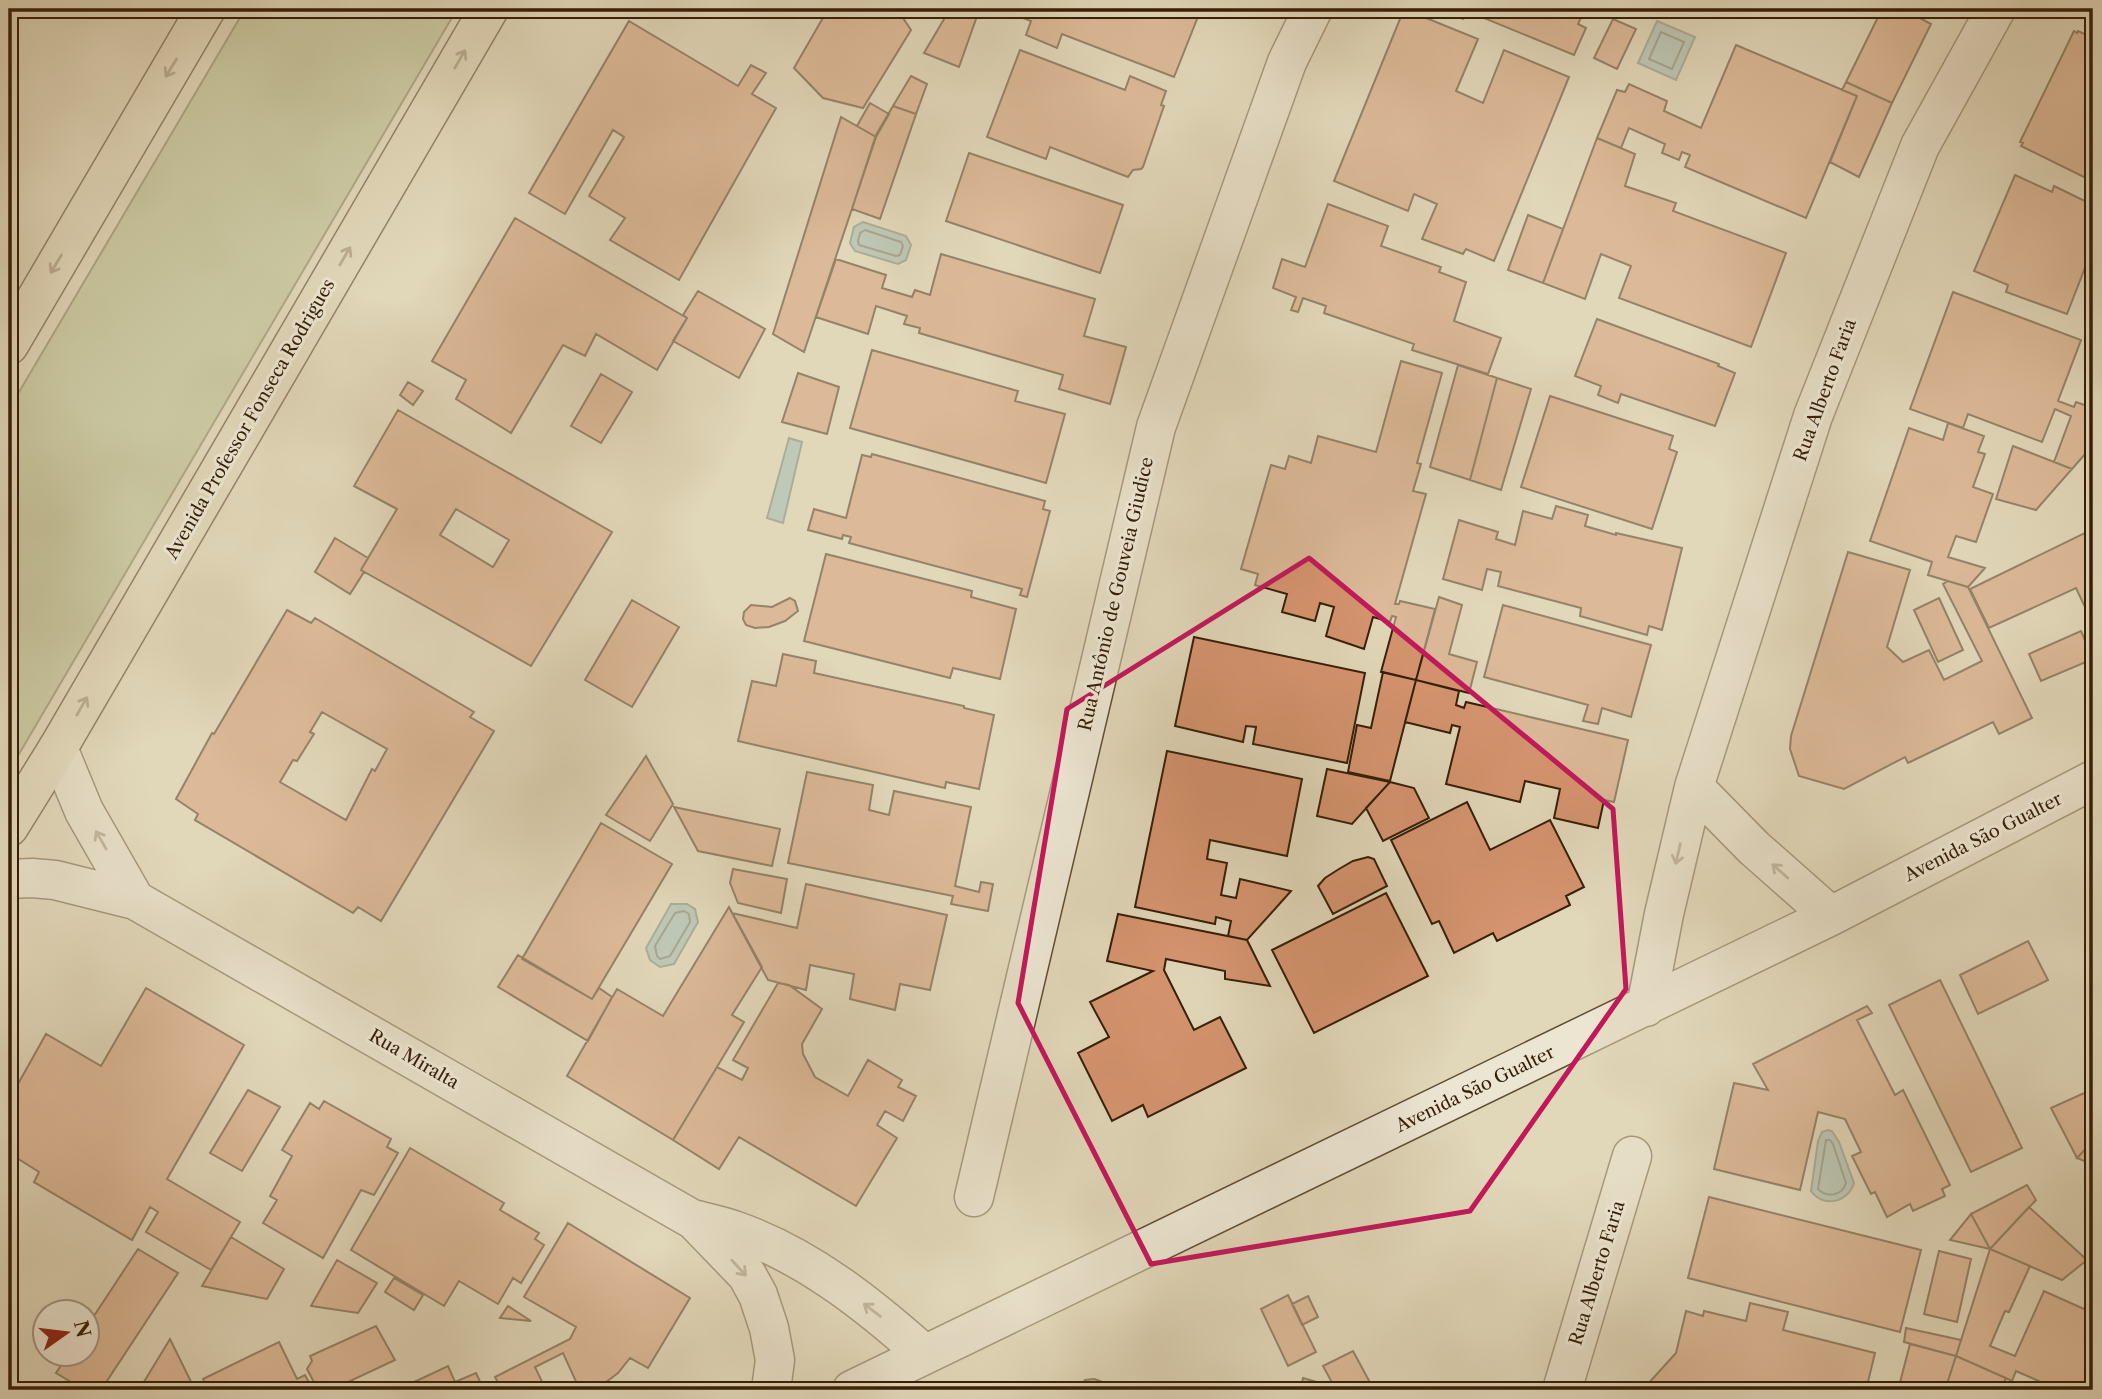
<svg xmlns="http://www.w3.org/2000/svg" width="2102" height="1399" font-family="'Libre Caslon Text',serif">
<style>
.green{fill:#b3be8f;stroke:#746e4a;stroke-width:2}
.water{fill:#94b9b3;stroke:#6e7b6e;stroke-width:2}
.lines{fill:none;stroke-linecap:round;stroke-linejoin:round}
.shore{stroke:#656c5c;stroke-width:2}
.building{fill:#d5946f;stroke:#361f06;stroke-width:2;fill-rule:evenodd}
.minor-casing{stroke:#614d33;stroke-width:41}
.highway-casing{stroke:#361f06;stroke-width:41}
.minor{stroke:#ece5d2;stroke-width:38}
.highway{stroke:#e1d7b9;stroke-width:38}
.oneway{stroke:#8c7b60}
.oneway2{stroke:#9a8c76}
.marked{fill:none;stroke:#c2185b;stroke-width:5;stroke-linejoin:round}
.labels{text-anchor:middle;stroke-width:6;stroke-linejoin:round;paint-order:stroke}
.street-label{font-size:18px;fill:#361f06;stroke:#ece5d2}
</style>
<rect width="100%" height="100%" fill="#e1d7b9"/>
<filter id="stains"><feTurbulence type="fractalNoise" baseFrequency=".00286" numOctaves="4"/><feColorMatrix values="0 0 0 0 .2 0 0 0 0 .09 0 0 0 0 .02 0 0 0 .5 -.17"/></filter>
<radialGradient id="worn" r=".72"><stop offset=".6" stop-color="#630" stop-opacity="0"/><stop offset="1" stop-color="#630" stop-opacity=".3"/></radialGradient>
<!-- green -->
<path class="green" d="M245 9H457L9 771V409Z"/>
<!-- water -->
<path class="water" d="M1657 21 1695 37 1676 80 1638 63Z
M863 222 906 236 911 245 906 260 898 264 855 251 850 243 854 227Z
M789 438 802 442 783 523 767 518Z
M671 904H687L695 909 698 922 674 964 660 967 650 960 646 948Z
M1828 1130 1832 1131 1839 1142 1854 1183C1848 1203 1823 1208 1811 1191L1818 1141 1822 1132Z"/>
<g class="lines">
<!-- shore -->
<path class="shore" d="M1661 32 1684 42 1672 69 1649 59Z
M865 230 901 242 903 246 900 255 896 256 859 245 858 241 860 233Z
M684 911 689 914 690 922 670 956 660 959 657 956 655 946 675 913Z
M1826 1140H1830L1833 1144 1846 1183C1842 1196 1827 1198 1818 1189Z"/>
</g>
<!-- building -->
<path class="building" d="M828 9H897L911 30 863 108 823 98 794 68Z
M950 9H959L977 16 959 67 924 53Z
M1005 9H1201L1174 77 1062 34 1057 48 1026 35 1031 21 1004 11Z
M1404 9 1478 39 1456 91 1483 103 1504 50 1569 77 1494 261 1466 249 1463 254 1422 239 1437 204 1414 194 1408 211 1334 181Z
M1440 9H1585L1578 24 1586 28 1574 55 1467 11 1463 19Z
M1882 9H1903L1931 24 1892 103 1846 82Z
M1613 19 1636 29 1617 69 1594 58Z
M629 21 738 86 751 65 766 73 752 94 776 108 679 280 610 240 625 218 589 196 624 137 613 130 565 214 529 193Z
M2074 31 2077 33 2078 31 2093 38V167L2089 176 2086 175 2084 177 2021 146 2023 143 2020 142Z
M1736 45 1857 96 1806 218 1685 167 1690 155 1682 152 1679 160 1662 153 1665 144 1629 128 1621 148 1597 138 1617 90 1625 92 1629 84 1667 101 1664 111 1701 128Z
M1020 50 1125 90 1130 76 1166 91 1161 105 1164 106 1143 167 1141 169 1133 170 1128 177 1050 147 1046 159 987 137Z
M911 76 927 84 916 114 893 106Z
M1846 82 1892 103 1859 177 1830 162 1857 96 1842 90Z
M870 103 889 114 876 137 857 126Z
M893 106 916 114 880 219 852 209 876 135Z
M841 117 876 137 804 352 773 334Z
M1597 138 1635 154 1625 186 1676 203 1673 211 1786 253 1751 347 1619 298 1631 266 1601 254 1585 299 1543 283Z
M969 153 1123 205 1100 273 946 221Z
M2015 175 2052 192 2054 186 2093 205V247L2067 314 2006 292 2008 285 1974 271Z
M1328 204 1388 226 1381 246 1441 267 1439 272 1466 282 1454 321 1501 338 1488 374 1412 350 1414 344 1324 313 1326 306 1303 298 1298 312 1291 310 1296 297 1273 288 1282 259 1305 267Z
M1528 215 1563 229 1543 283 1508 270Z
M515 218 687 318 657 370 596 334 585 356 563 345 511 433 456 399 466 380 432 361Z
M941 254 1095 299 1084 336 1126 347 1110 404 1059 389 1063 375 919 333 920 328 904 324 907 316 876 306 868 334 816 317 836 259 886 275 882 288 912 297 915 290 930 295Z
M698 291 765 329 739 378 673 341 687 318 683 315Z
M1953 292 2081 340 2058 401 2074 407 2076 402 2093 408V445L2072 469 2054 462 2071 416 2055 409 2042 442 1968 414 1963 428 1910 409Z
M1597 319 1719 364 1718 366 1735 373 1715 426 1621 394 1618 403 1598 395 1601 386 1575 376Z
M872 350 1018 391 1015 401 1065 414 1046 483 850 428Z
M2093 357V384L2088 375 2087 369 2088 363Z
M1401 361 1442 373 1417 463 1421 464 1413 491 1426 494 1395 604H1399L1400 601 1435 609 1416 680 1381 672 1396 617 1392 616 1390 622 1373 617 1364 649 1326 636 1334 607 1320 603 1315 621 1282 612 1287 594 1255 585 1258 574 1241 569 1271 465 1285 469 1289 456 1311 463 1318 436 1376 452Z
M1458 365 1497 378 1470 480 1430 467Z
M798 373 839 387 827 434 782 422Z
M601 374 632 392 601 443 571 426Z
M1497 378 1531 389 1501 490 1470 480Z
M408 382 423 391 413 405 400 395Z
M1550 396 1673 436 1669 449 1677 452 1652 529 1521 487Z
M398 410 612 532 531 666 361 570 397 509 354 486ZM456 509 509 540 493 567 440 535Z
M1948 423 1984 436 1978 452 1985 454 1973 487 1993 494 1976 542 1956 536 1948 557 1985 568 1968 587 1928 575 1932 562 1870 541 1909 428 1943 440Z
M2013 446 2072 469 2036 510 1996 499Z
M872 454 1045 501 1043 509 1050 511 1027 597 1020 595 1022 589 849 543 851 537 843 535 842 539 808 530 814 509 846 518 862 455 871 457Z
M1556 506 1588 515 1585 526 1616 535V533L1682 548 1662 630 1649 626 1647 635 1580 616 1581 608 1498 586 1501 572 1487 569 1482 590 1443 579 1459 520 1498 532 1496 539 1515 545 1523 511 1552 519Z
M2093 529V624L2076 588 1989 628 1970 589Z
M335 538 368 558 361 570 364 572 350 594 315 572Z
M1848 552 1910 570 1887 647 1903 662 1929 650 1944 680 1982 661 1943 584 1948 581 1968 587 2032 718 1999 734 1993 722 1908 763 1905 757 1844 789 1799 776 1790 749 1791 736Z
M826 554 972 591 971 597 1016 609 1000 679 953 668 950 678 804 641Z
M1439 597 1462 605 1449 654 1477 662 1469 693 1416 680Z
M790 598 795 601 798 611 785 621 769 627 755 628 746 625 743 619 744 612 751 605 772 607Z
M1939 598 1963 650 1938 662 1914 610Z
M632 600 679 627 632 707 585 680Z
M1503 605 1651 645 1631 717 1602 708 1598 724 1583 721 1588 705 1484 677Z
M287 610 311 623 315 618 474 712 470 717 494 731 381 921 358 907 353 913 195 820 198 814 176 799 212 733 214 734ZM322 712 387 749 375 771 372 769 346 820 280 782 293 760 297 761 314 734 310 732Z
M2081 631 2093 659 2041 681 2029 654Z
M1194 637 1365 673 1347 763 1253 744 1256 727 1246 726 1243 742 1175 726Z
M783 654 816 661 814 673 964 706V708L994 715 979 789 946 782 945 788 738 741 752 681 776 686Z
M1383 672 1416 680 1390 781 1348 772 1357 725 1371 728Z
M1416 680 1459 691 1456 705 1464 708 1466 702 1628 740 1614 802 1604 800 1598 828 1554 818 1560 789 1525 781 1520 802 1446 784 1460 727 1452 725 1450 733 1405 722Z
M1167 751 1302 779 1287 856 1210 840 1207 859 1227 863 1221 895 1236 898 1240 879 1291 891 1247 940 1228 936 1231 921 1216 917 1215 924 1135 907Z
M646 756 673 804 650 841 606 815Z
M1327 769 1390 782 1352 824 1317 816Z
M807 772 873 785 869 810 889 815 894 791 971 807 955 886 979 892 981 882 993 884 988 911 951 904 953 896 788 863Z
M1390 782 1414 788 1429 818 1383 841 1366 808Z
M1467 802 1490 850 1550 820 1584 887 1566 896 1570 905 1497 941 1493 933 1454 953 1439 921 1432 924 1391 840Z
M674 807 780 829 772 866 698 851Z
M601 823 672 864 592 999 522 959Z
M1368 857 1374 859 1387 886 1333 914 1318 886 1325 878 1339 869 1353 861Z
M733 869 787 879 781 913 738 903 730 883Z
M806 884 947 915 930 990 900 984 895 1010 850 999 854 974 810 965 806 990 768 980 732 913 797 928Z
M1386 893 1428 976 1314 1033 1272 950Z
M729 907 762 967 732 1015 744 1022 673 1140 567 1076 617 989 663 1016Z
M1118 914 1247 940 1270 986 1225 979V971L1166 959 1164 970 1194 1030 1220 1017 1246 1068 1148 1117 1143 1105 1112 1121 1078 1053 1109 1037 1090 1002 1153 971 1107 961Z
M2028 941 2048 980 1978 1014 1960 975Z
M518 955 592 999 599 988 612 997 588 1041 498 987Z
M1940 980 2022 1148 1971 1172 1889 1005Z
M778 983 789 985 822 1009 802 1044 803 1054 815 1077 848 1096 868 1060 902 1080 898 1087 916 1096 903 1121 885 1111 877 1125 897 1138 856 1206 739 1137 719 1169 673 1140 717 1067 742 1080 748 1068 733 1060Z
M146 988 244 1045 167 1179 240 1222 211 1270 146 1232 158 1212 150 1207 132 1240 34 1182 39 1172 9 1153V1100L46 1034 101 1066Z
M1867 1006 1872 1013 1857 1020 1895 1095 1903 1090 1950 1185 1942 1189 1945 1196 1913 1211 1910 1204 1887 1217 1875 1192 1871 1194 1852 1156 1861 1152 1845 1119 1818 1112 1800 1190 1714 1169 1734 1083 1768 1090 1753 1064Z
M2093 1089V1141L2077 1158 2051 1108Z
M248 1090 280 1107 242 1171 210 1153Z
M324 1101 391 1139 387 1147 398 1153 374 1195 361 1190 323 1258 263 1223 277 1200 270 1196 292 1156 282 1150 310 1103 319 1109Z
M2093 1141V1165L2077 1158Z
M410 1148 504 1203 500 1210 539 1233 535 1239 544 1245 521 1283 513 1278 498 1304 459 1281 444 1306 351 1250Z
M2027 1185 2036 1200 1990 1249 1971 1214Z
M1709 1197 1921 1250 1900 1332 1688 1278Z
M2029 1207 2087 1260 2062 1280 1990 1249Z
M1971 1214 1990 1249 1950 1240Z
M568 1223 690 1298 648 1368 630 1358 618 1373 601 1386 594 1390H575L579 1388 563 1353 535 1367 546 1390H502L495 1377 570 1339 576 1327 524 1297Z
M231 1237 284 1269 267 1299 202 1286Z
M138 1249 178 1273 101 1390H84L56 1373 69 1354H88V1325Z
M1990 1249 2030 1266 2009 1312 2005 1311 1990 1346 2015 1356 2044 1291 2093 1313V1390H2059L2016 1371 2012 1381 1956 1356Z
M1939 1251 1971 1259 1957 1322 1924 1314Z
M337 1260 377 1283 358 1313 311 1306Z
M394 1278 423 1295 414 1310 385 1292Z
M1288 1295 1316 1352 1288 1366 1261 1309Z
M1308 1296 1318 1317 1302 1325 1292 1304Z
M1750 1303 1788 1312 1783 1330 1875 1353 1866 1390H1661L1646 1386 1676 1353 1686 1311 1703 1316 1704 1311 1746 1321Z
M508 1306 531 1321 500 1318Z
M376 1326 395 1360 331 1390 317 1388 307 1369 312 1361 310 1356Z
M1906 1328 1961 1340 1956 1356 1904 1342Z
M170 1339 195 1390H139Z
M279 1342 297 1379 305 1375 313 1390H209L203 1379Z
M1910 1344 1956 1356 1945 1390H1898Z
M1353 1351 1374 1390H1336L1323 1366Z
M1956 1356 2006 1378 2000 1390H1945Z
M448 1366 455 1382 476 1373 484 1390H397Z
M1303 1378 1334 1387 1336 1390H1301Z
M1094 1379 1103 1382 1109 1390H1077L1085 1380Z"/>
<g class="lines">
<!-- minor casing -->
<g class="minor-casing">
<path id="minor" d="M58 748 84 811 135 900
M1694 787 1754 848 1831 916
M9 879 32 878 55 880 135 900 692 1219C708 1223 724 1226 739 1232 809 1257 869 1305 924 1354
M1646 1007 1664 914 1694 787 1813 416 1920 146 1996 9
M974 1197 1156 427 1287 62 1313 9
M694 1220 747 1275 758 1295 769 1328 775 1360 771 1390
M852 1390 1831 916 2093 780
M1562 1390 1632 1156"/>
</g>
<!-- highway casing -->
<g class="highway-casing">
<path id="highway" d="M9 345 206 9
M9 827 58 748 489 9"/>
</g>
<!-- minor -->
<use href="#minor" class="minor"/>
<!-- highway -->
<use href="#highway" class="highway"/>
</g>
<!-- one-way arrows -->
<defs><path id="oneway-shaft" d="M-6 0H5M1.5-3L5.5 0L1.5 3" fill="none" stroke-width="1.6" stroke-linecap="round" stroke-linejoin="round" transform="scale(1.75)"/></defs>
<g class="oneway">
<use href="#oneway-shaft" transform="translate(460 59) rotate(-60)"/>
<use href="#oneway-shaft" transform="translate(171 68) rotate(121)"/>
<use href="#oneway-shaft" transform="translate(345 256) rotate(-60)"/>
<use href="#oneway-shaft" transform="translate(56 264) rotate(121)"/>
<use href="#oneway-shaft" transform="translate(82 706) rotate(-60)"/>
</g>
<g class="oneway2">
<use href="#oneway-shaft" transform="translate(101 840) rotate(-120)"/>
<use href="#oneway-shaft" transform="translate(1678 854) rotate(103)"/>
<use href="#oneway-shaft" transform="translate(1780 871) rotate(-138)"/>
<use href="#oneway-shaft" transform="translate(739 1268) rotate(47)"/>
<use href="#oneway-shaft" transform="translate(872 1310) rotate(-143)"/>
</g>
<!-- marked area -->
<path d="M0 0H2102V1399H0ZM1309 558 1613 809 1626 989 1470 1211 1151 1264 1018 1003 1067 709Z" fill="#e1d7b9" fill-opacity=".55" fill-rule="evenodd"/>
<path class="marked" d="M1309 558 1613 809 1626 989 1470 1211 1151 1264 1018 1003 1067 709Z"/>
<g class="labels">
<!-- street labels -->
<g class="street-label">
<text transform="translate(1825 390) rotate(-70)" y="6">Rua Alberto Faria</text>
<text transform="translate(250 419) rotate(-60)" y="6">Avenida Professor Fonseca Rodrigues</text>
<text transform="translate(1116 594) rotate(-77)" y="6">Rua Antônio de Gouveia Giudice</text>
<text transform="translate(1983 837) rotate(-27)" y="6">Avenida São Gualter</text>
<text transform="translate(414 1059) rotate(30)" y="6">Rua Miralta</text>
<text transform="translate(1475 1089) rotate(-26)" y="6">Avenida São Gualter</text>
<text transform="translate(1597 1273) rotate(-73)" y="6">Rua Alberto Faria</text>
</g>
</g>
<!-- margin -->
<rect width="2102" height="1399" fill="none" stroke="#e1d7b9" stroke-width="35"/>
<rect x="10" y="10" width="2081" height="1378" fill="none" stroke="#361f06" stroke-width="3.5"/>
<rect x="18" y="18" width="2067" height="1364" fill="none" stroke="#361f06" stroke-width="2"/>
<!-- north arrow -->
<g transform="translate(66 1333) rotate(76)"><circle r="33" fill="#ece5d2" stroke="#a39680" stroke-width="2"/>
<path d="M0-5L12 26L0 18L-12 26Z" fill="#8f2418"/>
<text y="-10" font-size="19" font-weight="bold" text-anchor="middle" fill="#361f06">N</text>
</g>
<rect width="100%" height="100%" filter="url(#stains)"/>
<rect width="100%" height="100%" fill="url(#worn)"/>
</svg>
